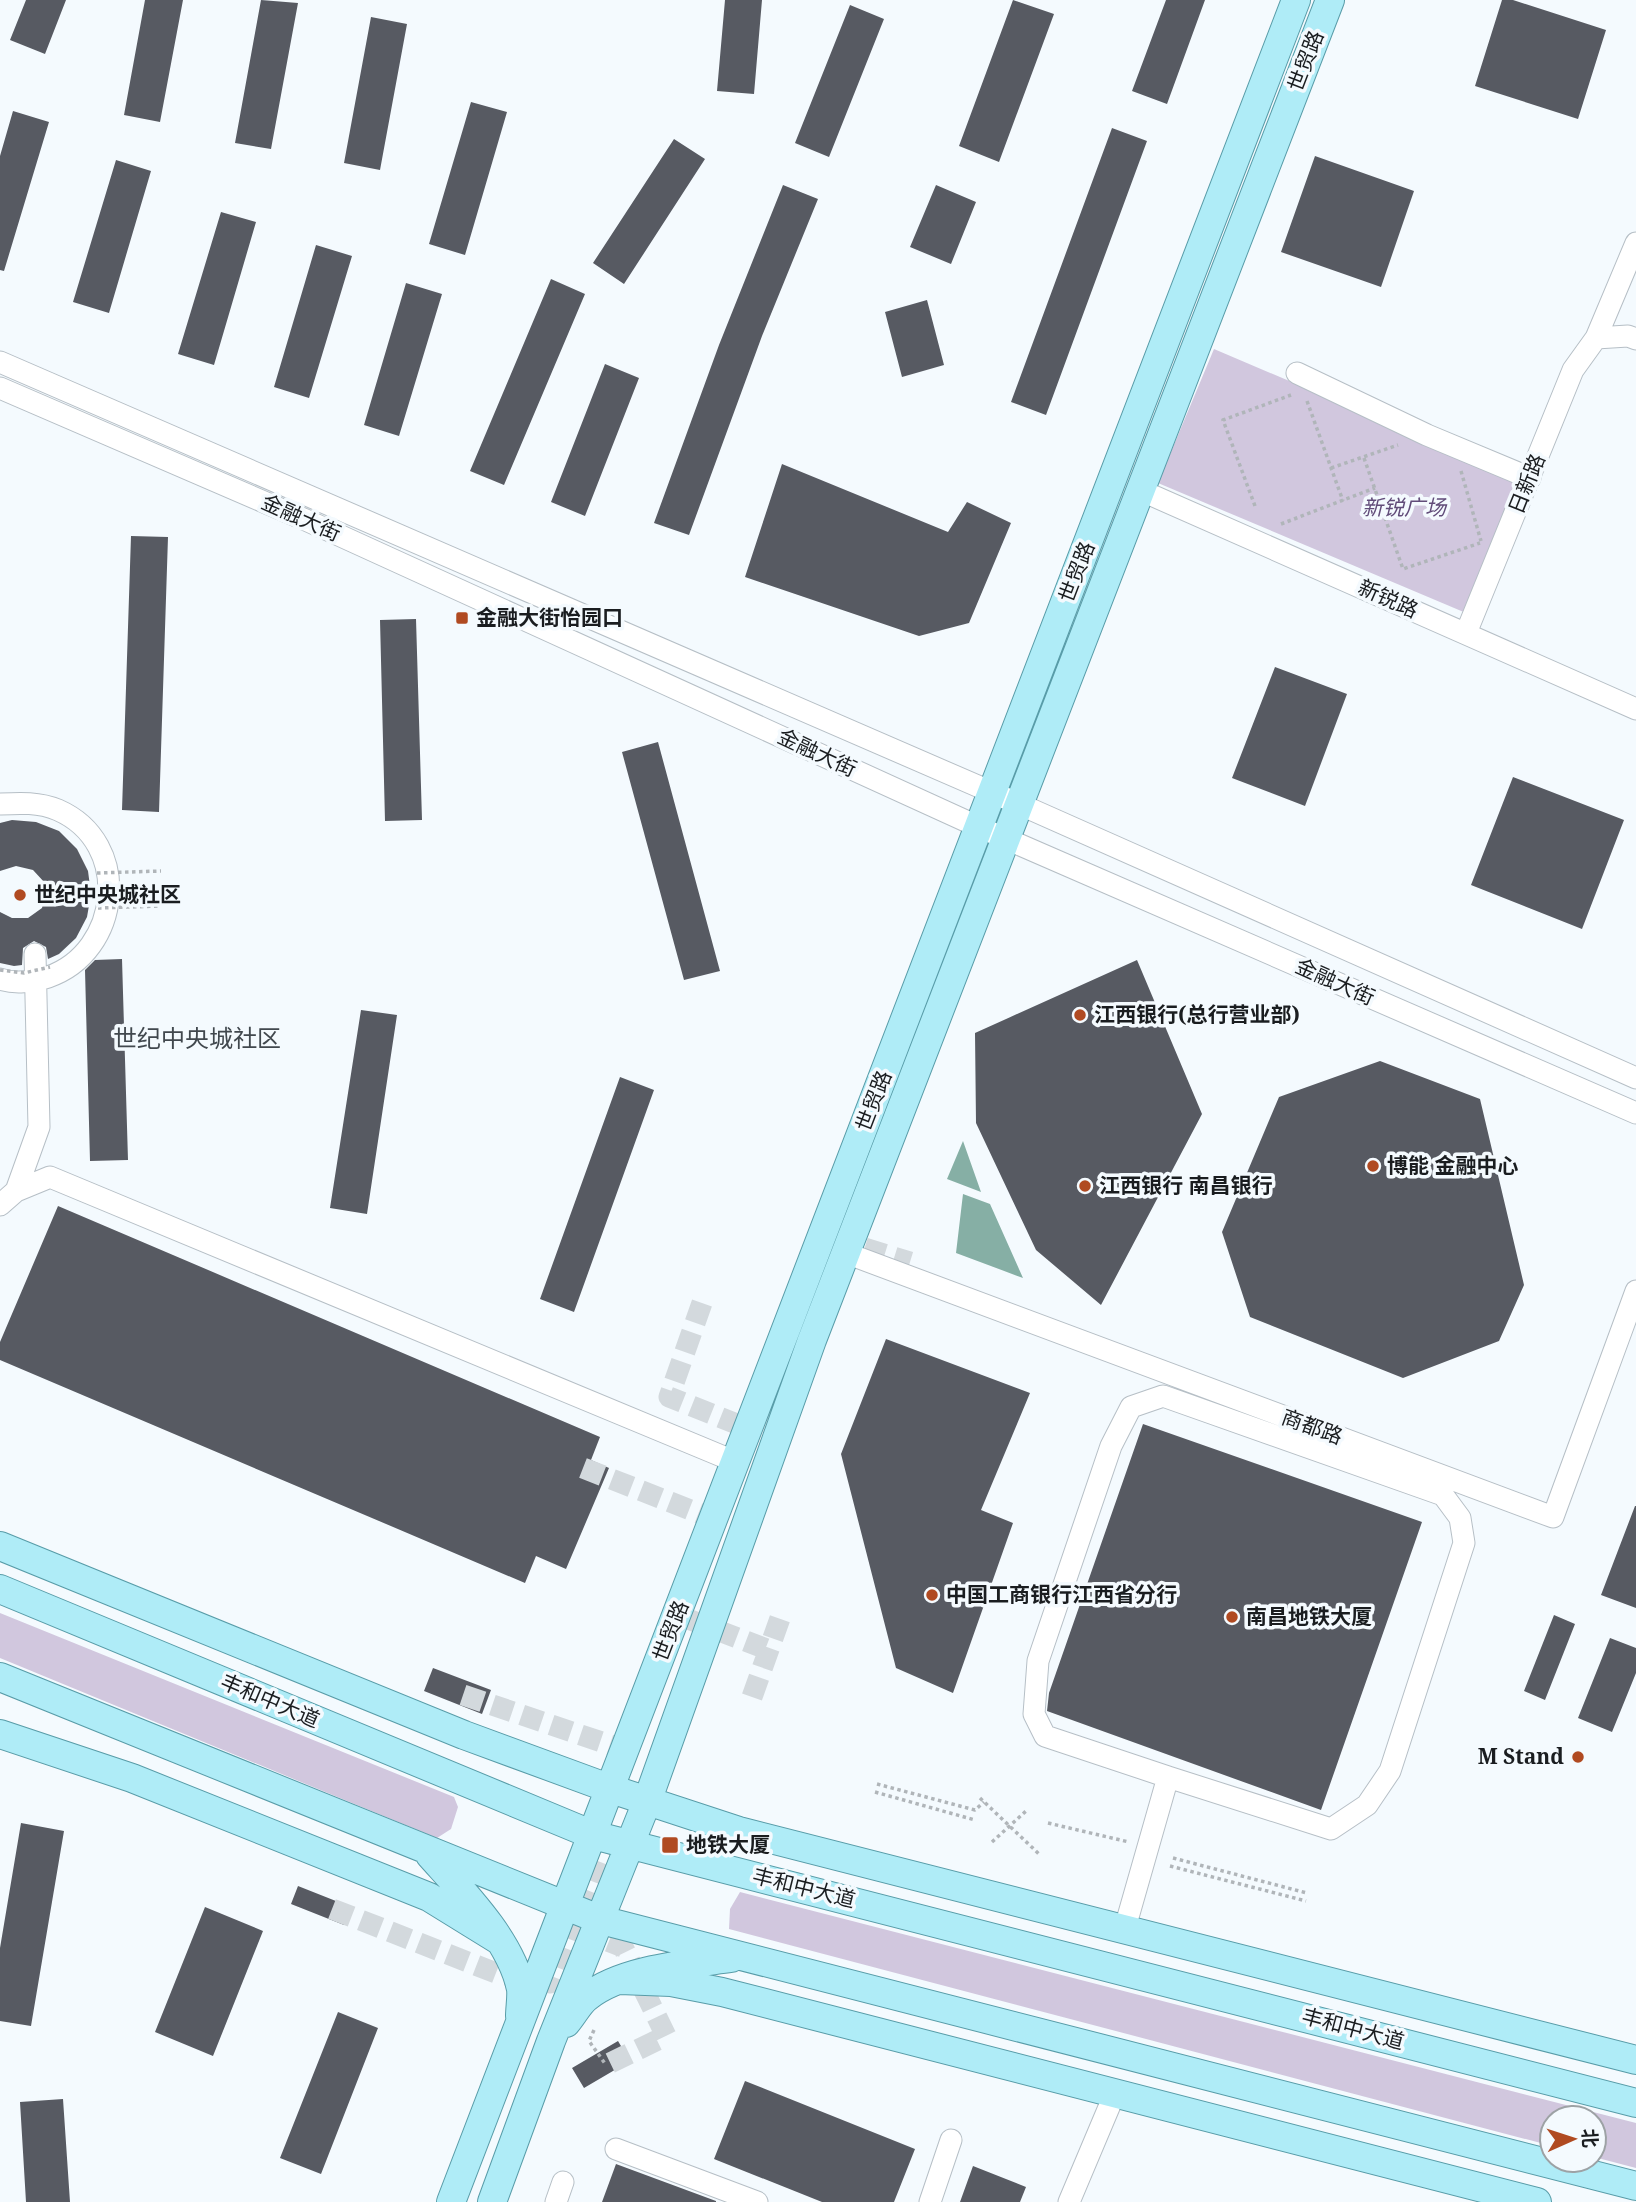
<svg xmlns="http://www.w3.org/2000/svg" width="1636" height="2202" font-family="'Noto Serif','Noto Sans SC',serif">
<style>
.green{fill:#d1c7de}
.water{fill:#86afa5}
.building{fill:#575a62}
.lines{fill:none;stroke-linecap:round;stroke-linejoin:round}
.minor-tunnel{stroke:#d3d9dd;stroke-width:21;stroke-dasharray:21 10;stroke-linecap:butt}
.minor-casing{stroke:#b6bfc6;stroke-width:23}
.major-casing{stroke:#589ca8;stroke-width:30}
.path{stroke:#b0b5b9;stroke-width:3.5;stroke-dasharray:3.5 3.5;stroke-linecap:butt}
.minor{stroke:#fff;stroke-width:21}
.major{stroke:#afecf7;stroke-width:28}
.path-bridge{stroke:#b0b5b9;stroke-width:3.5;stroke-dasharray:3.5 3.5;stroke-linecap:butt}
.poi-dot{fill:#b04a21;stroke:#f4fafe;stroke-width:2.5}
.labels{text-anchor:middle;stroke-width:7;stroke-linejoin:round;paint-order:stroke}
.street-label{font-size:21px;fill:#1a1d20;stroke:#f4fafe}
.park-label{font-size:21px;font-style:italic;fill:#614c79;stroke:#f4fafe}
.poi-label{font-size:21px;font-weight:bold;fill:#1a1d20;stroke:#f4fafe;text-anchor:start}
.quarter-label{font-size:24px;fill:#41484e;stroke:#f4fafe}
</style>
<rect width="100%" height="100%" fill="#f4fafe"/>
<!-- green -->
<path class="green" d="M1214 349 1522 480 1466 613 1158 483Z
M0 1613 454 1797 458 1807 451 1829 437 1838 0 1658Z
M740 1892 1636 2123V2168L1594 2157V2118H1552V2146L729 1929 730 1909Z"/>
<!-- water -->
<path class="water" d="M963 1141 981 1192 947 1179Z
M963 1194 990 1204 1023 1278 956 1253Z"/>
<!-- building -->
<path class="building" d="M26 0H66L45 54 10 40Z
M145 0H183L160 122 124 115Z
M261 0 298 3 271 149 235 143Z
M725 0H762L754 94 717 91Z
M1013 0 1054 14 999 162 959 146Z
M1166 0H1205L1167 104 1132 91Z
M1502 0H1513L1606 30 1578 119 1475 86Z
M850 5 884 19 829 157 795 143Z
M371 17 407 24 380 170 344 163Z
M471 102 507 112 465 255 429 244Z
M13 111 49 122 4 271 0 270V156Z
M1112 128 1147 141 1046 415 1011 402Z
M674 139 705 159 624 284 593 263Z
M1315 156 1414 191 1381 287 1281 252Z
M116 160 151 171 109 313 73 302Z
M783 185 818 199 762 336 689 535 654 523 719 345Z
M936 185 976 202 951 264 910 247Z
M221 212 256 222 214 365 178 354Z
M316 245 352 256 309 398 274 387Z
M551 279 585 294 504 485 470 471Z
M406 283 442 294 399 436 364 425Z
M927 300 944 365 902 377 885 312Z
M605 364 639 378 585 516 551 502Z
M782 464 948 532 967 502 1011 523 969 623 919 636 745 577Z
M131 536 168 537 159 812 122 810Z
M416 619 422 820 385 821 380 620Z
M1275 667 1347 694 1305 806 1232 778Z
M658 742 720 971 684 980 622 752Z
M1513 777 1624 820 1582 929 1471 885Z
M12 820 36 822 59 831 77 849 88 871 91 894 87 917 76 938 59 954 48 959 46 947 34 941 23 948 22 965 14 966 0 963V912L12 918H28L42 908 46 892 45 883 33 870 16 866 0 871V823Z
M122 959 128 1160 90 1161 85 970 95 960Z
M1137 960 1202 1114 1101 1305 1036 1250 976 1123 975 1033Z
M361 1010 397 1015 367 1214 330 1208Z
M1380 1061 1480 1099 1524 1285 1499 1341 1403 1378 1250 1317 1222 1232 1279 1097Z
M620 1077 654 1090 574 1312 540 1299Z
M58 1206 600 1437 591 1460 609 1468 566 1569 536 1556 525 1583 0 1360V1342Z
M886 1339 1030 1393 981 1510 1013 1523 953 1693 896 1668 841 1454Z
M1143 1424 1422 1522 1321 1810 1047 1711 1049 1693Z
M1635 1506H1636V1608L1601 1595Z
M1554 1615 1575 1624 1545 1700 1524 1691Z
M1610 1638 1636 1648V1673L1612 1732 1578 1718Z
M433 1668 491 1690 482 1714 424 1691Z
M21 1823 64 1831 31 2026 0 2021V1948Z
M298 1886 351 1907 344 1925 291 1904Z
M205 1907 263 1931 213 2056 155 2032Z
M338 2012 378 2028 321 2174 280 2158Z
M618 2041 630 2061 584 2088 572 2068Z
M745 2081 915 2149 894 2202H822L714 2159Z
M63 2099 70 2202H26L20 2102Z
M616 2164 716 2201V2202H602Z
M973 2166 1026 2187 1020 2202H960Z"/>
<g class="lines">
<!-- minor-tunnel -->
<path class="minor-tunnel" d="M835 1239 910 1262
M702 1303 669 1397 759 1433
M583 1468 724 1523
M688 1619 769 1650
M463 1695 637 1754
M752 1697 783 1610
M332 1909 496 1973 550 1983 605 1840
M580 1930 623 1947 666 2036 606 2065"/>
<!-- minor casing -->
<g class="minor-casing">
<path id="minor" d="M1596 338 1636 243
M0 362 1019 804 1636 1078
M1297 373 1427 435 1530 478
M0 388 308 521 979 827 1636 1113
M1140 490 1636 709
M1466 633 1573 370 1596 338 1628 336 1636 339
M0 804C20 803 39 802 58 810 133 843 121 952 48 977 33 982 14 984 0 979
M16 1191 39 1127 35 954
M0 1205 16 1191 50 1177 736 1462
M846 1253 1553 1517 1636 1291
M1124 1931 1168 1777 1331 1829 1367 1805 1390 1771 1464 1543 1460 1518 1443 1495 1163 1396 1131 1407 1111 1446 1038 1661 1034 1714 1045 1736 1168 1777
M616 2149 757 2202
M556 2202 563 2182
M930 2202 951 2140
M1069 2202 1115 2093"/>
</g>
<!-- major casing -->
<g class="major-casing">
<path id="major" d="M0 1546 464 1735 611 1789 739 1831 1636 2060
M0 1589 593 1835 1636 2103
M0 1677 601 1920 1636 2186
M0 1734 132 1778 429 1897 497 1939
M430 1855C462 1891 511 1940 521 1989 522 1997 520 2008 520 2016
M620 1980 671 1982 722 1992 1537 2202
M566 2023C573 2015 579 2003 587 1997 622 1969 688 1964 731 1958
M451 2202 1296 0
M492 2202 551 2041 648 1799 812 1340 1330 0"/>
</g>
<!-- path -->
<path class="path" d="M1307 401 1343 501
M1364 458 1403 569 1480 543
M1331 468 1398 445
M1461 471 1481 541
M1255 506 1223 420 1291 395
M1281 524 1375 488
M877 1784 975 1810 984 1802
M875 1792 975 1820
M980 1798 1039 1854
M1048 1823 1129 1842
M992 1842 1026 1811
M1173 1858 1307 1893
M1170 1866 1306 1901
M594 2030 589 2041 606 2065"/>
<!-- minor -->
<use href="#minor" class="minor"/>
<!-- major -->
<use href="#major" class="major"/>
<!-- path-bridge -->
<path class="path-bridge" d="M97 873 161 871
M98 908 161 906
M0 970 24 973 50 967"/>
</g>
<!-- markers -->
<g class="poi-dot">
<rect x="455" y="611" width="14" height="14" rx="3.5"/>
<circle cx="20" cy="895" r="7"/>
<circle cx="1080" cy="1015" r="7"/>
<circle cx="1373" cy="1166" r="7"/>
<circle cx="1085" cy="1186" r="7"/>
<circle cx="932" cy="1595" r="7"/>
<circle cx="1232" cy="1617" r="7"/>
<circle cx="1578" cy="1757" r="7"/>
<rect x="661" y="1836" width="18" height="18" rx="3.5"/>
</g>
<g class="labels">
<!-- street labels -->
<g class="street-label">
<text transform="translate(1306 61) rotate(-69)" y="7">世贸路</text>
<text transform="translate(1527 484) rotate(-68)" y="7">日新路</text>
<text transform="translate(301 518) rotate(24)" y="7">金融大街</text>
<text transform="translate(1077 572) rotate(-69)" y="7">世贸路</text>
<text transform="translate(1388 599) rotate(24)" y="7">新锐路</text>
<text transform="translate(817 753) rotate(25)" y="7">金融大街</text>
<text transform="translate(1335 982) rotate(24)" y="7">金融大街</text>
<text transform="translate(874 1101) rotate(-69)" y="7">世贸路</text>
<text transform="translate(1312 1427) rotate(20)" y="7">商都路</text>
<text transform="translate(671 1631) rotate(-69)" y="7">世贸路</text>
<text transform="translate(270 1701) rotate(23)" y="7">丰和中大道</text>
<text transform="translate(804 1888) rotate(14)" y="7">丰和中大道</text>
<text transform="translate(1353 2029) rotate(15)" y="7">丰和中大道</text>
</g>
<!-- park labels -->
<g class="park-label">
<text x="1404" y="515">新锐广场</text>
</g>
<!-- poi labels -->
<g class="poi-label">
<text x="476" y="625">金融大街怡园口</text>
<text x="34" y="902">世纪中央城社区</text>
<text x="1094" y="1022">江西银行(总行营业部)</text>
<text x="1387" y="1173">博能 金融中心</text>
<text x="1099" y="1193">江西银行 南昌银行</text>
<text x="946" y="1602">中国工商银行江西省分行</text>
<text x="1246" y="1624">南昌地铁大厦</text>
<text x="1564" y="1764" text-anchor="end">M Stand</text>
<text x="686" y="1852">地铁大厦</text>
</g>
<!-- quarter labels -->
<g class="quarter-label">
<text x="197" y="1047">世纪中央城社区</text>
</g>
</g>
<!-- north arrow -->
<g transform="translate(1573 2139) rotate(87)"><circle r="33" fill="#f4fafe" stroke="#9da2a5" stroke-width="2"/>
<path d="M0-5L12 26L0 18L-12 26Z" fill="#b04a21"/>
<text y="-10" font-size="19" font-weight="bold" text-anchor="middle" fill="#1a1d20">北</text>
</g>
</svg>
